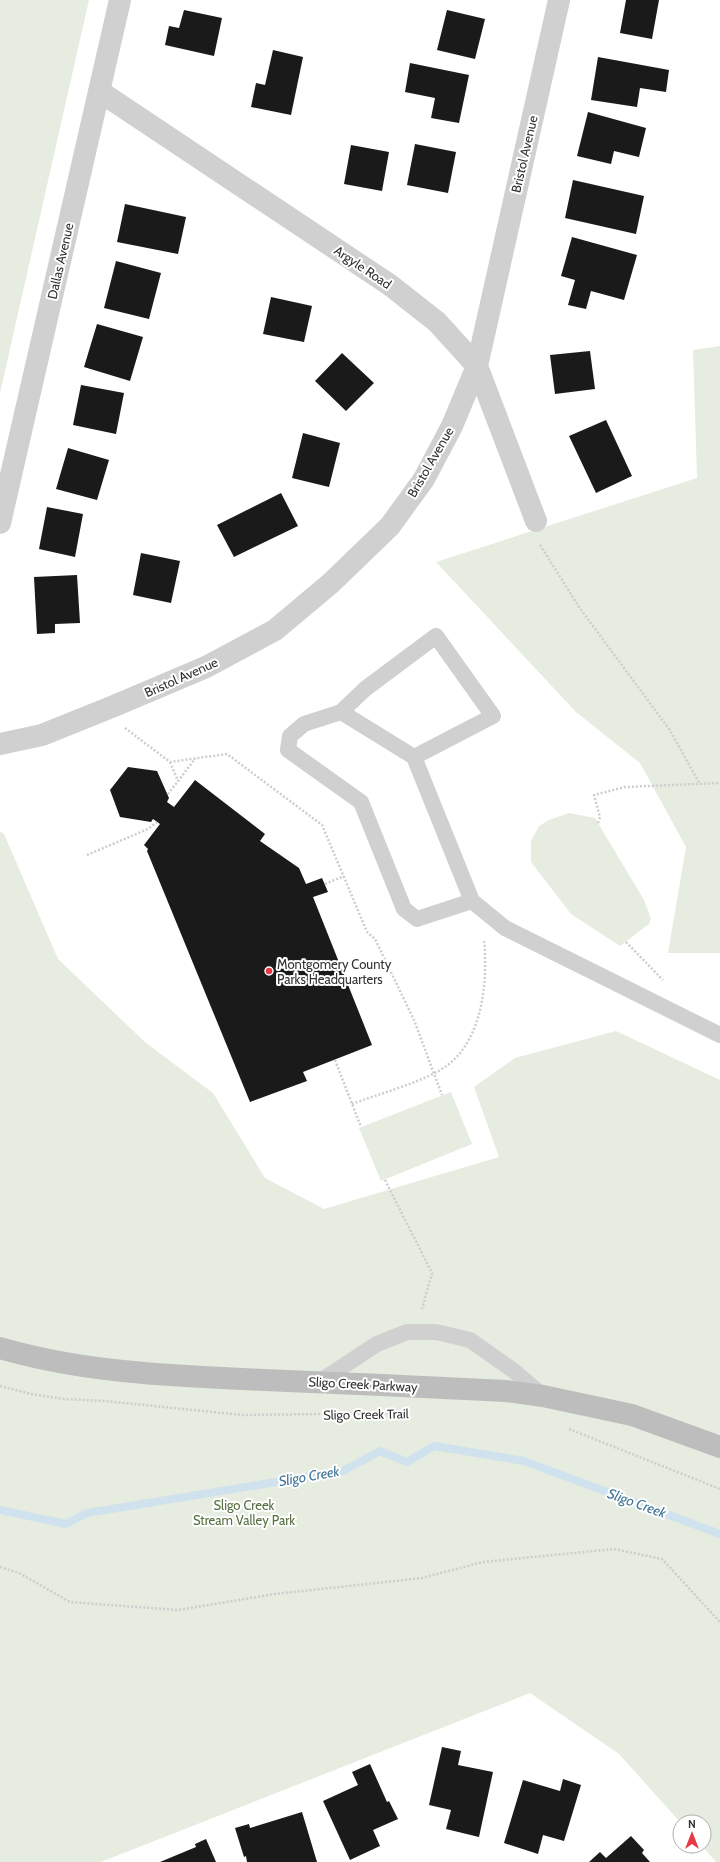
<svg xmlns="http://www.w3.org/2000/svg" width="720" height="1862" font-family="Cabin,sans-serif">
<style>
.green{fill:#e6ecdf}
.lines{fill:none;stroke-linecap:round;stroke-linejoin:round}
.stream{stroke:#cfe2ee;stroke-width:8}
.building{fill:#1a1a1a}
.path{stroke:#cdcdcd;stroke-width:2.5;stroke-dasharray:2 2;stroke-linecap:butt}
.lane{stroke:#d0d0d0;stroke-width:16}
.street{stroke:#d0d0d0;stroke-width:22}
.secondary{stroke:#bdbdbd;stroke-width:22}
.poi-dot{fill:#e63946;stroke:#fff;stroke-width:1.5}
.labels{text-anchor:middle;stroke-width:4;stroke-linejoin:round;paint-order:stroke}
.street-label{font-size:13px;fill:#333;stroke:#fff}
.poi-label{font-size:13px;fill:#333;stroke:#fff;text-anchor:start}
.park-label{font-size:13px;fill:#56703f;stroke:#fff}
.water-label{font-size:14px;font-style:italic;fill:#3f7597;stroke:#fff}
</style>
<rect width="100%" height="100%" fill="#fff"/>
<!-- green -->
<path class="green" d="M0 0H89L0 393Z
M720 346V953H668L686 847 640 763 576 712 436 562 697 478 693 350Z
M569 813 595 818 644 900 651 919 649 924 620 946 571 914 531 862V841L539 826 549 820Z
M0 831 4 834 58 959 146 1043 213 1093 265 1178 324 1209 499 1157 474 1087 515 1058 616 1031 720 1080V1862H716L702 1846H704V1822H680L619 1754 530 1693 101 1862H0Z
M451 1092 472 1144 381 1181 359 1128Z"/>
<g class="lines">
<!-- stream -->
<path class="stream" d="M0 1510 66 1524 87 1513 343 1471 380 1451 407 1462 434 1446 524 1461 720 1534"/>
</g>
<!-- building -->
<path class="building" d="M626 0H659L652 39 620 33Z
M184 10 222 18 214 56 165 45 169 26 179 28Z
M447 10 485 19 475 59 437 50Z
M273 50 303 57 291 115 251 107 256 83 265 85Z
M598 57 669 70 666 92 640 88 637 107 591 100Z
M410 63 469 75 459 123 431 118 435 98 405 92Z
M588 112 646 128 639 157 614 151 611 164 577 156Z
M415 144 456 152 448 193 407 185Z
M351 145 389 152 382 191 344 184Z
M573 180 644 196 636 234 565 218Z
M125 204 186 217 178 254 117 242Z
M572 237 637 255 624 300 591 291 586 309 568 305 575 280 561 276Z
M116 261 161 273 149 319 104 308Z
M271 297 312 306 304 342 263 334Z
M97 324 143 337 130 381 84 367Z
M590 351 595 389 555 394 550 355Z
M342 353 374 383 346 411 315 381Z
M81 385 124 393 116 434 73 425Z
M606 420 632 476 596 493 569 436Z
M303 433 340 443 329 487 292 478Z
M68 448 109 460 97 500 56 489Z
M281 493 298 526 234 557 217 525Z
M47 507 83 514 75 557 39 549Z
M141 553 180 561 171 603 133 595Z
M77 575 80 623 55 624V633L37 634 34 577Z
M128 767 157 771 169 798 167 802 174 807 195 780 265 834 260 841 299 868 306 884 322 878 328 892 313 897 372 1045 303 1072 307 1081 250 1102 147 851 148 849 144 845 160 824 153 819 151 822 120 817 110 790Z
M442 1747 461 1751 458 1765 493 1772 479 1837 446 1829 451 1810 429 1805Z
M370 1764 387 1802 389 1801 398 1819 373 1830 380 1846 350 1860 323 1801 358 1785 352 1772Z
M563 1779 581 1785 564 1841 543 1835 538 1854 504 1843 523 1780 560 1791Z
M302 1812 317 1862H247L246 1856 244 1857 235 1828 249 1824 250 1828Z
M631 1836 644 1850 642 1853 650 1862H589L600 1852 606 1858Z
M206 1839 216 1862H160L196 1847 195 1844Z"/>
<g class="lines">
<!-- path -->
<path class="path" d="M540 545 579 607 669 729 700 784
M125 728 170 762 227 754 322 825 367 932 375 939 414 1020 442 1095
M170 762 178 781
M168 794 195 759
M598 823 600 817 594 795 625 787 720 783
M87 855 148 829 157 822
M325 884 344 876
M626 942 663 980
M335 1060 361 1127
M352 1104C378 1094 428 1081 449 1064 483 1037 488 980 484 940
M385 1180 432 1273 422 1309
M0 1386 31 1394 64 1399 105 1401 242 1415 405 1413
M569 1429 720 1489
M0 1567 19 1573 70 1602 178 1610 275 1594 422 1578 483 1562 614 1549 662 1559 720 1622"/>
<!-- lane -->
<path class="lane" d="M341 712 365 689 436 636 493 716 414 757
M472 901 417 919 404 909 361 802 288 750 290 736 304 724 341 712 414 757 472 901 505 928 720 1035
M319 1382 377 1344 407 1332H436L470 1340 514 1371 543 1396"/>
<!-- street -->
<path class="street" d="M99 91 390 285 437 322 477 366 536 521
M0 523 120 0
M0 744 42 735 114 706 206 667 275 630 331 583 390 526 424 479 452 426 477 366 559 0"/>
<!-- secondary -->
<path class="secondary" d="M0 1348C86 1373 175 1376 264 1380 345 1383 425 1387 506 1391L543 1396 632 1415 720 1447"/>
</g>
<!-- markers -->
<circle class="poi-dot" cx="269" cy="971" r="4"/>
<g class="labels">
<!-- street labels -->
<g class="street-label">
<text transform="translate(524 154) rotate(-77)" y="5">Bristol Avenue</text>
<text transform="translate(60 261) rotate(-77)" y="5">Dallas Avenue</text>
<text transform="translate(363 267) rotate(34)" y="5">Argyle Road</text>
<text transform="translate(430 462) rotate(-60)" y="5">Bristol Avenue</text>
<text transform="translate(181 677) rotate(-24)" y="5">Bristol Avenue</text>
<text transform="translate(363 1384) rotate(3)" y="5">Sligo Creek Parkway</text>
<text transform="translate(366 1414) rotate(-1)" y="5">Sligo Creek Trail</text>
</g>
<!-- poi labels -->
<g class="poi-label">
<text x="277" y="969">Montgomery County<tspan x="277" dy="15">Parks Headquarters</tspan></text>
</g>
<!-- park labels -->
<g class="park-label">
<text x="244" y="1510">Sligo Creek<tspan x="244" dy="15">Stream Valley Park</tspan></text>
</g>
<!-- water labels -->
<g class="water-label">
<text transform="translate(309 1476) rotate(-10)" y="5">Sligo Creek</text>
<text transform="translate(637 1503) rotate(20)" y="5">Sligo Creek</text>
</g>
</g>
<!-- north arrow -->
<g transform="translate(692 1834)"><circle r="19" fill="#ffffff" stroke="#adadad"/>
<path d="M0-3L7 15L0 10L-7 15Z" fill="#e63946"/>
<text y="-6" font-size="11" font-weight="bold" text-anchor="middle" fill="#333333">N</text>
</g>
</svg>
